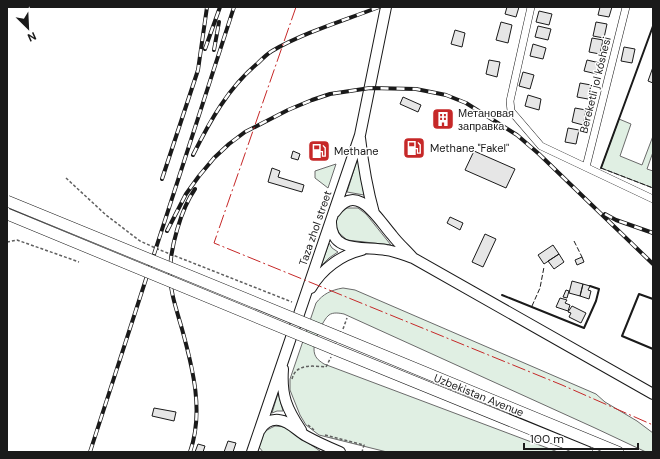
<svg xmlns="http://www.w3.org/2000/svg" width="660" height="459" font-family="'DM Sans',sans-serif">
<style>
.green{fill:#e0efe3;stroke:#6a6a6a}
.building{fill:#e6e6e6;stroke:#1a1a1a}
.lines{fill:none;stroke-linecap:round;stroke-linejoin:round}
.street-casing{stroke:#1a1a1a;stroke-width:8}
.secondary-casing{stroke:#1a1a1a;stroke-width:12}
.primary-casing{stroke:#1a1a1a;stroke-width:12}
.path{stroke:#5f5f5f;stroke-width:1.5;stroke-dasharray:3 2;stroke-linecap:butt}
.street{stroke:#fff;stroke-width:7}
.secondary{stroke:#fff;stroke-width:10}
.primary{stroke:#fff;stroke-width:11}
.rail-casing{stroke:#1a1a1a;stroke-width:4}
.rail{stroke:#fff;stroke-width:2.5;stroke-dasharray:8;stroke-linecap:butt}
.primary-bridge-casing{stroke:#1a1a1a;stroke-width:12;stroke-linecap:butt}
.primary-bridge{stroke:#fff;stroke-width:11}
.fence{stroke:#1a1a1a;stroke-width:1;stroke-dasharray:5 2;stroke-linecap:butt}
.wall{stroke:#1a1a1a;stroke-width:2}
.power{stroke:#c62828;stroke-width:1;stroke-dasharray:14 3 2 3;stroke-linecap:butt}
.labels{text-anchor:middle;stroke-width:3;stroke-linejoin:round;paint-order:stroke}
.street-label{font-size:11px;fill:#1a1a1a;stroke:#fff}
.poi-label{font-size:11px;fill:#1a1a1a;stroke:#fff;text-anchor:start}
</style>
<rect width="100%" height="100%" fill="#fff"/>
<!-- green -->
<path class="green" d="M619 119 631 124 620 156 642 165 653 136V152L647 169 653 171V188L601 168Z
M358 157 364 195 347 192Z
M336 164 328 188 315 178V171Z
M347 208H358L366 214 391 245 347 240 339 233 335 223 339 214Z
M329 243 332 248 338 252 329 258 321 266Z
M343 288 355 290 596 394 605 402 637 421 653 433V452H646L595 428 344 314C339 313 333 312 329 315 323 319 313 343 314 349 314 357 318 360 324 364L558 452H387L319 435 306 425 300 415 290 390V379L316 303C323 294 331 290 343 288Z
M278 393 283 411H277L272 413Z
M275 426 285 427 320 451 314 452H263L259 447C260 434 264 431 275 426Z"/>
<!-- building -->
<path class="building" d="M507 7H519L516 17 505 14Z
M600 7H612L609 17 598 15Z
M539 11 552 14 549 25 536 22Z
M501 22 512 25 508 43 496 40Z
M596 22 607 24 604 38 593 36Z
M538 26 551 29 548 40 535 37Z
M455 30 465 33 462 47 451 44Z
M592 38 603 40 600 54 589 52Z
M533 44 546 48 543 59 530 56Z
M624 47 635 49 632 63 621 61Z
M489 60 500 62 497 77 486 74Z
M587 60 600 63 597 74 584 71Z
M653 67V83L648 81Z
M523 72 534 75 530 89 519 86Z
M580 83 591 85 588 99 577 97Z
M528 95 541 99 539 110 525 106Z
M403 97 421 105 418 112 400 104Z
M575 108 586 110 583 125 572 122Z
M438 112 451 118 448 125 434 119Z
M568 128 579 130 576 144 565 142Z
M293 151 300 154 298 160 291 158Z
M474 151 515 169 506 188 465 170Z
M272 168 280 171 278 177 304 185 302 192 268 182Z
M450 217 463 223 460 230 447 223Z
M485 234 496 239 483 267 472 262Z
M553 245 559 254 544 264 538 255Z
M559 254 564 262 554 269 548 261Z
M582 257 584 262 577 265 575 260Z
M572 281 583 284 580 296 569 293Z
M583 284 590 286 588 290 591 291 589 299 580 296Z
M566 290 569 291 567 298 563 297Z
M560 298 567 300 565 303 570 305 568 311 556 307Z
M572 306 586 313 581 323 569 317 571 313 568 312Z
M154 408 176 412 174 421 152 416Z
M228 441 236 443 233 452H224Z
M198 444 205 446 203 452H195Z"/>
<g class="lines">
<!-- street casing -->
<g class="street-casing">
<path id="street" d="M531 7 510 101 511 111 541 146 653 199
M586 167 626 7"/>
</g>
<!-- secondary casing -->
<g class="secondary-casing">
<path id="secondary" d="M360 138C363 164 367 188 374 213
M335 212C357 181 377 218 392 235 398 243 406 250 413 258
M331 221C330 254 364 246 386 250 395 251 404 255 413 258L653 394
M311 288C322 269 341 255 362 250
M283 369C281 396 287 409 301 430
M260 430C264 423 271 419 279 420 289 421 297 431 306 436 317 442 328 447 340 452
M252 452 360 135 386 7"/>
</g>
<!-- primary casing -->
<g class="primary-casing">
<path id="primary" d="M339 337 618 452
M334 349 587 452"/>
</g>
<!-- path -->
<path class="path" d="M66 178 106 215 140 241 160 250 292 302
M7 242 17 240 79 262
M343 329 347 318
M292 379C296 363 313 366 326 367L331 357
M308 425 314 430
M325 435 364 445 362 452"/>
<!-- street -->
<use href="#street" class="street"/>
<!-- secondary -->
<use href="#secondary" class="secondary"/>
<!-- primary -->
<use href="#primary" class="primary"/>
<!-- rail casing -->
<g class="rail-casing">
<path id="rail" d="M205 49 220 7
M214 50 219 22
M193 155C210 121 228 88 258 63 262 59 267 54 272 51 305 32 343 21 379 7
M162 179 198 70 207 7
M605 214 616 220 653 233
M167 231 186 194 199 176 214 158 229 144 245 132 288 110 312 100 330 94 370 88 416 89 446 95 466 103 517 135 539 154 653 264
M90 452 234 7
M190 452C204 412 193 369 182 329 177 311 170 292 170 273 170 248 181 209 195 189"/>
</g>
<!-- rail -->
<use href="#rail" class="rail"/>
<!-- primary-bridge casing -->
<g class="primary-bridge-casing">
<path id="primary-bridge" d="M7 201 339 337
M7 214 334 349"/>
</g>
<!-- primary-bridge -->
<use href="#primary-bridge" class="primary-bridge"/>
<!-- fence -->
<path class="fence" d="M601 168 653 188
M574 241 582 257
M532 306 540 288 544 267"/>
<!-- wall -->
<path class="wall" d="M601 168 653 26
M502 295 584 328 596 301 599 289 590 286
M653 299 639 294 622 336 653 349"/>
<!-- power -->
<path class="power" d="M296 7 214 243 562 385 653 425"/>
</g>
<!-- icons -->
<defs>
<g id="building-square" transform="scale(1.15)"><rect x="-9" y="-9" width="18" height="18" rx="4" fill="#c62828" stroke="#fff"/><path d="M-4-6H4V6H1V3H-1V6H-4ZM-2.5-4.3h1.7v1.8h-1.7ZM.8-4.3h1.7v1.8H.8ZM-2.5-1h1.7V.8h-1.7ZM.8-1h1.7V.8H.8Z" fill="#fff"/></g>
<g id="fuel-square" transform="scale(1.15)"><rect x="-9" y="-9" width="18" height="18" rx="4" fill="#c62828" stroke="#fff"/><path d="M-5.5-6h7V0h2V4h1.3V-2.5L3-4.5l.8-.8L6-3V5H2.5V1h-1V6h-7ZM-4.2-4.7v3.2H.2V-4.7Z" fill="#fff"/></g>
</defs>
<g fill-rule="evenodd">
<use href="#building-square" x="443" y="119"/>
<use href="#fuel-square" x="414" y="148"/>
<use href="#fuel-square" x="319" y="151"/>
</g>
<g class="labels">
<!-- street labels -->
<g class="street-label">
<text transform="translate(595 85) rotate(-76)" y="4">Bereketli jol kóshesi</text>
<text transform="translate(315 228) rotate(-71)" y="4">Taza zhol street</text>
<text transform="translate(479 395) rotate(22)" y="4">Uzbekistan Avenue</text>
</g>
<!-- poi labels -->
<g class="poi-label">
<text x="458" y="117">Метановая<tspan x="458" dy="13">заправка</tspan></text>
<text x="430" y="152">Methane "Fakel"</text>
<text x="334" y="155">Methane</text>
</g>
</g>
<!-- border -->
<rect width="660" height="459" fill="none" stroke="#1a1a1a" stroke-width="16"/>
<!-- north arrow -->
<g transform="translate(28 28) rotate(156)" stroke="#ffffff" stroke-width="3" paint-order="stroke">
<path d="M0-3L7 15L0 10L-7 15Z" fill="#1a1a1a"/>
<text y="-6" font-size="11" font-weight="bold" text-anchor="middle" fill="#1a1a1a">N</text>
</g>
<!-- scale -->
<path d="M524 443v6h114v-6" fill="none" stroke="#1a1a1a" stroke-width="2"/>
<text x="530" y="443" font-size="12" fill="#1a1a1a" stroke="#ffffff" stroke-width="3" paint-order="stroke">100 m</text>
</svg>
